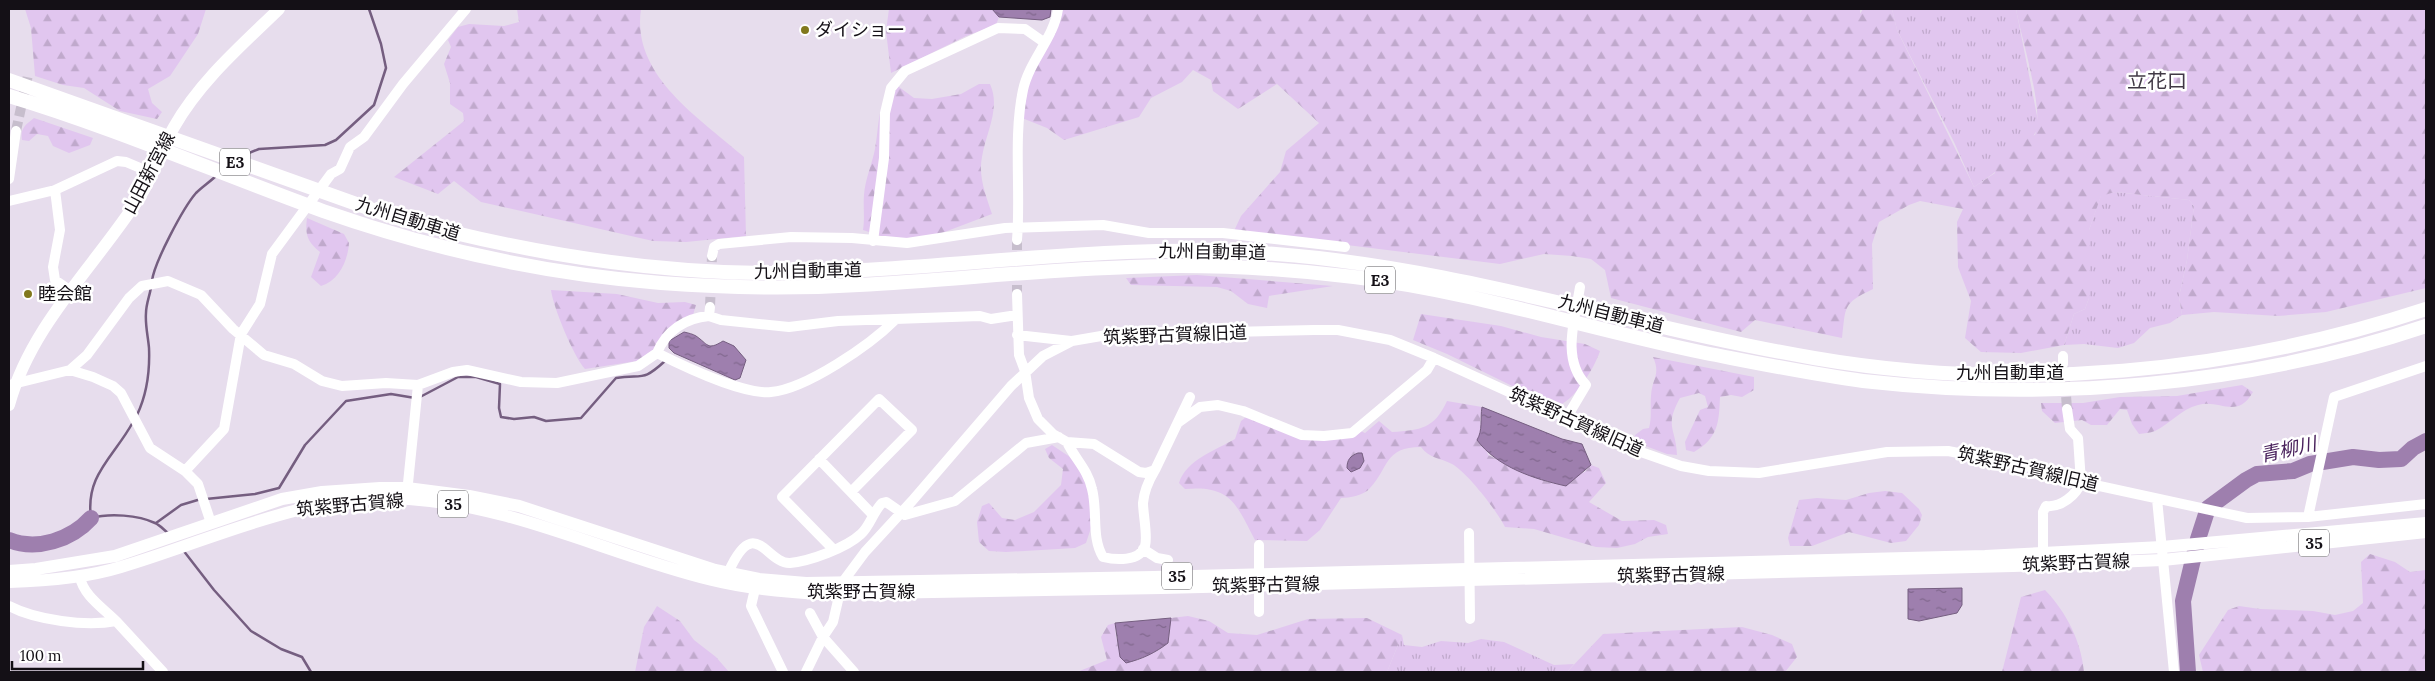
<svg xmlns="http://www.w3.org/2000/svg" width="2435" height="681" font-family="Lora,'Noto Sans JP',serif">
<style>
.grass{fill:url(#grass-tufts)}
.forest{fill:url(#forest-firs)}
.water{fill:url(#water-ripples);stroke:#755e80}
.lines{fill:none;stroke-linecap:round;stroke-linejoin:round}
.stream{stroke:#755e80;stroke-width:2.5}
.river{stroke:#9e7fae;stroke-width:16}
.minor-tunnel{stroke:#c7becd;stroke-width:10;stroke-dasharray:10 5;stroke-linecap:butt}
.minor{stroke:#fff;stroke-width:10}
.major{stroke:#fff;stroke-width:12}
.highway{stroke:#fff;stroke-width:14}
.poi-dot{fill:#81781d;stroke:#fff;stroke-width:2}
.labels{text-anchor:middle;stroke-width:5;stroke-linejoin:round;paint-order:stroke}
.shield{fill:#fff;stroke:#5a585c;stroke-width:1}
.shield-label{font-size:16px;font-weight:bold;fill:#141016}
.poi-label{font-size:18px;fill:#141016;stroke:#fff;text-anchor:start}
.street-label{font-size:18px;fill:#141016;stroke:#fff}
.water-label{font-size:19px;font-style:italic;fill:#49215c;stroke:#fff}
.quarter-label{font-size:20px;fill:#413946;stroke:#fff}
</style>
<defs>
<pattern id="grass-tufts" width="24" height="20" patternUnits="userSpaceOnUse" patternTransform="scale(1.25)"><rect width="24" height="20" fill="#e1c6ef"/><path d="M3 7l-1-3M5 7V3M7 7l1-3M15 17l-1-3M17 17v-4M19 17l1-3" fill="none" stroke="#c0a9cc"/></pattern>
<pattern id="forest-firs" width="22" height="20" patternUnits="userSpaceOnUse" patternTransform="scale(1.25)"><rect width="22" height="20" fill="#e1c6ef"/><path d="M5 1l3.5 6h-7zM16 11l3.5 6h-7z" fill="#c0a9cc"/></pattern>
<pattern id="water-ripples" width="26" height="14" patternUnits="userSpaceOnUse" patternTransform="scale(1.25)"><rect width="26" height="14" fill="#9e7fae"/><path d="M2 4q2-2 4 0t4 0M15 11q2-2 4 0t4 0" fill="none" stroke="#80678d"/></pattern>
</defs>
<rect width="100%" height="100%" fill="#e7dded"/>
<!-- grass -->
<path class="grass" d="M1892 9H2016L2039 126C2029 149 1994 173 1974 187L1954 142 1897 30Z
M2115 192 2189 200 2194 206 2187 260 2179 297 2182 315 2170 323 2150 328 2134 343 2118 348 2084 344 2064 345 2074 314 2085 309 2089 298V230L2101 195Z
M1402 635 1404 645 1422 647 1441 641 1468 643 1481 639 1504 642 1554 665 1574 664 1567 672H1387Z"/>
<!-- forest -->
<path class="forest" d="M25 9H206L198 34 170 76 148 89 152 103 162 112 157 119 120 111 84 88 63 85 35 76 31 28Z
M517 9H641C631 76 700 118 744 157L746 236 686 242 653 241 481 202 454 181 438 194 394 177 464 121 463 113 450 104V83L444 64 451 47 448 40 458 27 469 24 504 26 519 22Z
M889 9H992L999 17 996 25 966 36 891 73 886 31Z
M1063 9H1860V14L1863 9H1892L1897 30 1974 187 1995 173C1997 144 2008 141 2035 135 2045 111 2021 37 2016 9H2426V288L2326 312 2278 316 2214 312 2182 315 2179 297 2187 260 2194 206 2189 200 2115 192 2101 196 2089 230V298L2085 309 2074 314 2064 345 2021 353 1981 352 1965 338 1971 301 1958 267 1957 222 1963 209 1920 201 1909 205 1879 222 1872 244 1873 289C1842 304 1846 306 1842 338L1755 320 1741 332 1611 298 1605 270 1591 259 1572 256 1544 254 1500 264 1234 231 1241 216 1280 172 1286 151 1319 123 1277 84 1238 109 1213 91 1211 80 1193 70 1182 82 1151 98 1139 117 1064 140 1047 128 1022 118 1031 73 1050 43Z
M895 84 914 98 932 99 961 94 979 84H990C1001 108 986 132 982 157 978 176 986 196 992 214L934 236 896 241 863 230C865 217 863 207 864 195 865 180 872 164 875 149 880 122 876 107 895 84Z
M34 118 93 138 90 145 69 153 53 146 48 136 37 134 29 141 22 140C20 129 25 125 34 118Z
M307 218 344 234 349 243C348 260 339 281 321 286L311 277 320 252C307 241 305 235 307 218Z
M1197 275 1333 286 1269 296 1267 308 1248 304 1231 291 1217 287 1131 285 1126 278Z
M551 290 617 294 658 303 685 302 696 305 693 315 652 354 637 361 585 369C574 357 553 307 551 290Z
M1421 314 1501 326 1541 337 1585 344 1600 351C1594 369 1574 402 1555 407L1447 354 1413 340Z
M1653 357 1754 377V390L1742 397 1731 395 1720 397C1719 423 1718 438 1694 452L1686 450 1685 442 1700 410 1708 407 1705 396 1699 393 1680 398C1664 427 1676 428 1677 455L1667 454 1635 442V435L1643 429 1649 428C1652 417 1650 407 1651 396 1652 378 1661 375 1653 357Z
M2242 385 2253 392C2237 420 2220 399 2198 405 2181 409 2170 424 2155 431 2150 433 2144 433 2139 434L2132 424 2127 410 2120 409 2107 425H2091L2082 420 2055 423 2042 411 2041 403H2083L2120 397 2177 396Z
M1447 401 1482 407 1480 420 1488 455 1547 482 1585 472 1591 465 1599 468 1606 483 1589 502 1622 521 1654 520 1666 525 1668 534 1648 537 1635 544 1617 548 1596 547 1534 529 1505 527C1497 511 1467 472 1452 464 1440 458 1429 458 1421 447 1384 447 1389 468 1370 488 1365 495 1349 498 1341 498L1320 530 1307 541 1255 540C1236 504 1231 485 1185 489L1179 483C1186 460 1216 450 1235 439L1241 421 1250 414 1323 441 1353 427 1365 433 1379 421 1392 432C1421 430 1434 429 1447 401Z
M1052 445 1073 459 1083 475 1093 503 1092 525 1086 543 1075 548 1006 552 989 551 979 542 977 522 982 506 989 503 1002 518 1015 520 1034 512 1061 485 1063 469 1049 458 1045 449Z
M1885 491 1902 493 1919 509 1922 515 1919 525 1906 541 1891 543 1849 532 1812 546H1790L1788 538 1799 500 1817 498 1846 500 1869 493Z
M2370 554 2395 562 2410 572 2426 570V672H2203L2199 655 2228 610 2239 606 2260 609 2313 611 2335 615 2353 611 2363 603 2361 562Z
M2045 590C2067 613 2081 641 2084 672H2002L2021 597Z
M657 606 680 621 694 640 716 657 729 672H635L644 627Z
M1188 616 1209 621 1228 633 1257 635 1308 619 1367 618 1402 635 1387 672H1077L1107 660 1101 637 1108 625 1115 623 1116 638 1138 660 1157 651 1168 643 1171 618Z
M1742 627 1772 635 1792 644 1797 657 1785 672H1567L1603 634Z"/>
<!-- water -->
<path class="water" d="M992 9H1051L1050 17 1042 20 999 17Z
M684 332C688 333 693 334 696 336 708 344 707 351 723 341L734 346 746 360 740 378 735 380 674 353 669 348V341Z
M1482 407 1562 439 1582 444 1591 465 1566 486C1534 479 1497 467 1477 440 1483 430 1480 419 1482 407Z
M1358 453H1362L1364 461 1360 468 1351 472 1347 468C1347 460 1350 456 1358 453Z
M1962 588V605L1957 613 1919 621 1908 619V589Z
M1171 618 1168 643C1155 653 1142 659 1126 663L1120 657 1115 623Z"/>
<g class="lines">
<!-- stream -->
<path class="stream" d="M239 157 259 149 325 145 336 140 374 105 386 68 381 44 369 9
M152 281C154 263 183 208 196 193 202 187 211 181 217 175
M420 397 458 377H476L500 384 499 408 501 417 514 419 534 417 546 421 581 418 616 378C644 374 642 382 665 361
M137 415C147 394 150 372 149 348 148 336 145 325 146 313 146 304 150 295 151 287
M133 422C114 457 85 475 91 518 110 513 138 515 155 523 160 525 164 530 168 533
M206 499 255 494 279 488 305 445 346 401 391 394 415 398
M156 523 181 505 201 499
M183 550 214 590 251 631 281 649 302 657 311 672"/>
<!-- river -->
<path class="river" d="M9 540C37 551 71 540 91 518
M2188 672 2183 601 2198 539 2208 508 2246 480 2257 474 2293 471 2310 464 2353 457 2379 460 2401 459 2413 448 2426 441"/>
<!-- minor-tunnel -->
<path class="minor-tunnel" d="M16 131 28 75
M1017 240V294
M710 307 712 256
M2064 367 2067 409"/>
<!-- minor -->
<path class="minor" d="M9 179 16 131
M55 190 60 230 53 267 55 280 71 291
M9 201 55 190 117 161 126 162 152 173
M1017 240C1021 191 1013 137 1023 90 1029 61 1054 38 1058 9
M873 241 884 158 885 113 891 88 905 71 998 28 1025 29 1045 43
M712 256 714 247 719 244 791 237 852 238 907 243 1005 228 1103 225 1149 233H1223L1345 247
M1017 294 1019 355 1025 371 1029 398 1038 419 1053 434 1067 442 1094 444 1139 472 1146 473 1155 470 1190 397
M710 307 709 316 721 320 789 327 838 321 980 316 991 319 1017 315
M1017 335 1071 341
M657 353C666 331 685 318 709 316
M2063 356V364
M70 370 93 377 113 386 121 393 150 448 185 471 224 429 241 334 260 304 272 254 331 174 340 169 350 147 364 137 403 84 466 9
M9 385 70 370 87 355 129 298 142 286 168 281 201 295 233 329 264 355 294 364 322 381 342 386 386 383 418 385 453 372 467 370 521 382 557 383 638 366 657 353C683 366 744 395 771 392 806 389 870 345 895 320
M1567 417 1586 385C1561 359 1575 319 1580 287
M1179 422 1200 407 1218 405 1243 411 1302 435 1324 436 1352 433 1427 370 1434 358
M1067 442C1075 459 1088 470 1092 489 1098 512 1091 537 1103 557 1115 560 1140 562 1145 546 1148 536 1143 514 1143 503 1144 491 1149 480 1155 470
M819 459 873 515
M185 471 198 484 211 523
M407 493 418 385
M2157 499 2174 672
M2308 517 2334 397 2426 366
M1469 533 1470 619
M1259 545V612
M1143 549 1157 558 1168 560
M834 550 782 497 879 399 912 430 851 492
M2043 553V512L2046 506C2060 508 2077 495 2081 482L2078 438 2070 429 2067 409
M728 573C755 512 766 564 790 563 810 561 846 548 861 534 870 526 873 512 882 503L886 502 905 515 955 501 1026 443 1059 437
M80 577C83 595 103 608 116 621
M755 589 751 606 783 672
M9 606C36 620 86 627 116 621L163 672
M810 613 823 637 854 672
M806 672 823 637 833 622 842 583 865 552 912 501 1011 386 1043 356 1072 341 1107 335 1314 330H1338L1390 340 1434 358 1641 452 1681 466 1709 471 1759 473 1887 452 1948 451 2026 466 2081 482 2247 518 2308 517 2426 504"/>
<!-- major -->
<path class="major" d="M9 405C31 325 95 266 139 198 154 176 161 149 174 127 200 81 242 45 279 9
M9 571 36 569 115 556 282 499 322 492 380 488H407L469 496 519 506 715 570 759 579 806 583 1154 577 1985 556 2162 547 2426 523
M9 582C46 581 85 578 121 567 216 539 306 492 409 499 516 506 609 555 712 580 748 589 783 592 820 594L1162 588 2013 566 2163 560 2426 532"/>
<!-- highway -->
<path class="highway" d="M9 80 393 217C523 253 655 275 791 273 953 270 1114 241 1276 254 1461 268 1632 327 1814 358 2016 393 2232 373 2426 309
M9 96C115 128 218 173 323 211 431 249 547 274 661 283 727 288 794 289 859 285 950 280 1041 270 1131 267 1206 264 1280 268 1354 277 1473 291 1587 329 1705 353 1757 363 1810 374 1863 381 2050 402 2247 386 2426 326"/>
</g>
<!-- markers -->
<g class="poi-dot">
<circle cx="805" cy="30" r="5"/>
<circle cx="28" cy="294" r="5"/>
</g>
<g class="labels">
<!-- shield labels -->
<g class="shield">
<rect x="220" y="148.5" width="30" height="27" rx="4"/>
<rect x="1365" y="266.5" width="30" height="27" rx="4"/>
<rect x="438" y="490.5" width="30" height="27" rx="4"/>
<rect x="2299" y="529.5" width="30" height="27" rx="4"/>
<rect x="1162" y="562.5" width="30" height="27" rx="4"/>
</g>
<g class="shield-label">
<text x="235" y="168">E3</text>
<text x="1380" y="286">E3</text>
<text x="453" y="510">35</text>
<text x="2314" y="549">35</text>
<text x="1177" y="582">35</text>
</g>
<!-- poi labels -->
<g class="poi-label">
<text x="815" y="36">ダイショー</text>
<text x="38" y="300">睦会館</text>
</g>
<!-- street labels -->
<g class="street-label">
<text transform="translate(149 173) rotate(-62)" y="6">山田新宮線</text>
<text transform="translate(408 219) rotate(17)" y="6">九州自動車道</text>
<text transform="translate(1212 252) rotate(1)" y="6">九州自動車道</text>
<text transform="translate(808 271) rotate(-1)" y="6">九州自動車道</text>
<text transform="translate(1611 314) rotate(14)" y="6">九州自動車道</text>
<text transform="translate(1175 335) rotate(-2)" y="6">筑紫野古賀線旧道</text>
<text x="2010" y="379">九州自動車道</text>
<text transform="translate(1576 422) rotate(24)" y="6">筑紫野古賀線旧道</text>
<text transform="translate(2028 469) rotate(13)" y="6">筑紫野古賀線旧道</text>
<text transform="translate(350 505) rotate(-5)" y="6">筑紫野古賀線</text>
<text transform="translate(2076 563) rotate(-2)" y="6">筑紫野古賀線</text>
<text transform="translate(1671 575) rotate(-1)" y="6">筑紫野古賀線</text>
<text transform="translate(1266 585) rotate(-1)" y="6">筑紫野古賀線</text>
<text x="861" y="598">筑紫野古賀線</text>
</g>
<!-- water labels -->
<g class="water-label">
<text transform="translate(2288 449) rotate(-12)" y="7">青柳川</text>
</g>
<!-- quarter labels -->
<g class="quarter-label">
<text x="2157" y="88">立花口</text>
</g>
</g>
<!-- border -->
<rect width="2435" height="681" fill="none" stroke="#141016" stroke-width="20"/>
<!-- scale -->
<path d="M12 661v8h131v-8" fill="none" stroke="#141016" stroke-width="2.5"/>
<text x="20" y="661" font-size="15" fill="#141016" stroke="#ffffff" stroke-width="4" paint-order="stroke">100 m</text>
</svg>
